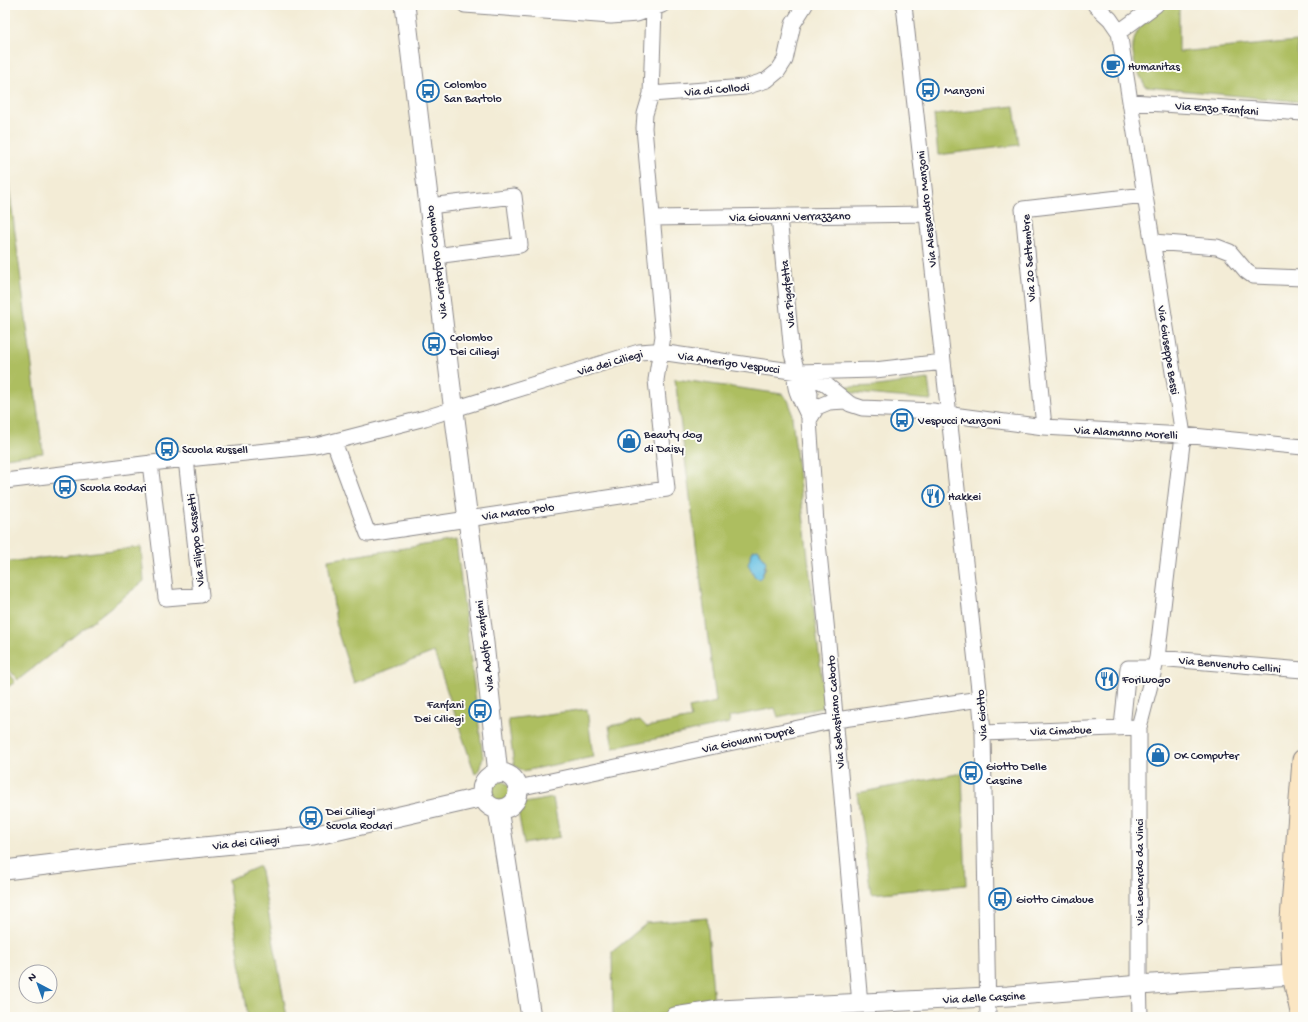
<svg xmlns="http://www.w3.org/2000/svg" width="1308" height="1022" font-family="'Gochi Hand',sans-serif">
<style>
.green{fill:#adbe61;stroke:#68704e;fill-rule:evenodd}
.water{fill:#65bfe2;stroke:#44708e}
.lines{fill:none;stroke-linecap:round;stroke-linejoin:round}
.minor-casing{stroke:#8a8788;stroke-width:17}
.tertiary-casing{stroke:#8a8788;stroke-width:21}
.secondary-casing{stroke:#8a8788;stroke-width:23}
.minor{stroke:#fff;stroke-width:15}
.tertiary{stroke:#fff;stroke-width:19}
.secondary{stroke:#fbe6c3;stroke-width:21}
.labels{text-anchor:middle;stroke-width:4;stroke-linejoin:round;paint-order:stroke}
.poi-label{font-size:12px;fill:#22223b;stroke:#fdfcf7;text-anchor:start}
.street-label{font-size:12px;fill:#22223b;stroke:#fdfcf7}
</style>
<rect width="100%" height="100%" fill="#fdfcf7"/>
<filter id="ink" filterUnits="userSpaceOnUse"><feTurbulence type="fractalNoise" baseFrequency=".025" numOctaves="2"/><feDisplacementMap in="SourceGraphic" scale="8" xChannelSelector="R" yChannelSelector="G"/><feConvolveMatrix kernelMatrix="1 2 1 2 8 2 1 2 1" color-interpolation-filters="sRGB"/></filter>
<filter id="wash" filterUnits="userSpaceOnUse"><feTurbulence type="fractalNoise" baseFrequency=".012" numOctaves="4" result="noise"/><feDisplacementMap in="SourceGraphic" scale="16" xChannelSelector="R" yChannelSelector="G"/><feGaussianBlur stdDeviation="0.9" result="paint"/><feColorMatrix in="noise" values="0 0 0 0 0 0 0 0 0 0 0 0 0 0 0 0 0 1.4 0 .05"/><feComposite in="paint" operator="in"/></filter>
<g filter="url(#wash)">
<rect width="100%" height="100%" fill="#f3ecd6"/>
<!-- green -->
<path class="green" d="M1164 5H1179V52L1297 41 1298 60H1303V102L1146 87C1124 50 1129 30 1164 5Z
M1014 106 1019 145 938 155 934 115Z
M5 154 43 453 5 458Z
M675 379 782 394 788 400 791 408 825 707 778 717 775 708 729 717 730 723 613 748 609 726 640 720 647 727 691 718 689 708 716 702ZM760 551 766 567 762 576 755 577 750 557 752 554Z
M928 379 931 400 844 392 843 388 846 387 877 386Z
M456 540 483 758 479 770 475 774 434 652 354 683 337 630 328 560Z
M141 547 144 581 18 680 5 665V562Z
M5 669 15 682 5 689Z
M587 709 593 757 523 771 514 765 508 719Z
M962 773 966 885 871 894 857 793Z
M490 791a10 10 0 1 1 20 0a10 10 0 1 1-20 0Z
M553 798 560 837 524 844 518 811 524 803Z
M260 866 287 1017H248L228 880Z
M707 918 714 1004 648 1017H613L612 952 647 923Z"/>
<!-- water -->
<path class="water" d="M758 549 766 562 762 576 759 579 755 577 748 564 753 550Z"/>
</g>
<g filter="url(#ink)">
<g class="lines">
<!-- minor casing -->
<g class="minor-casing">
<path id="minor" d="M465 5 611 16 637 14 662 5
M904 5 980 699 983 733 988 1017
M1095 5 1110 19 1119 32 1183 435 1157 658 1139 727V973L1140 1017
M1119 32 1156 5
M651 94 745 87 767 80 778 71 785 60 793 24 805 5
M1131 102 1303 113
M429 206 514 196 520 245 435 256
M779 216 792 354 796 368 807 381 810 394 809 420 816 523 833 693 860 1004
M653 218 927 214
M1153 242 1217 247 1230 252 1246 271 1253 276 1303 278
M798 372C790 385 802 401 807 413
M805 374 824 383 850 404 862 408 934 411 960 416 1044 427 1183 435 1303 447
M809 420 817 407 829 402 845 401
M1044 427 1023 209 1145 195
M334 442 368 534 667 489 656 380 663 336 644 128 645 114 651 94 654 8
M150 463 166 598 201 595 186 459
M5 481 168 461 316 446 425 418 639 352 653 351 798 372 875 370 943 362
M1157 658 1303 670
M1122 727 1128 668H1154
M983 733 1139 727
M518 788 836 720 980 699"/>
</g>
<!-- tertiary casing -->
<g class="tertiary-casing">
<path id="tertiary" d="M405 5 451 388 484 643 498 774
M482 791a18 18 0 1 1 36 0a18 18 0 1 1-36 0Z
M498 809 531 1017
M5 870 153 852 313 836 483 797
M675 1017 720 1010 1008 996 1153 984 1293 975"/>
</g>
<!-- secondary casing -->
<g class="secondary-casing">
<path id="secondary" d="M1302 1017 1293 975 1291 920 1303 760"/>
</g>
<!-- minor -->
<use href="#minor" class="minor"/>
<!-- tertiary -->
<use href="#tertiary" class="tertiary"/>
<!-- secondary -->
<use href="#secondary" class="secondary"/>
</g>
</g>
<!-- icons -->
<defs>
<g id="cafe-ring" transform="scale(1.15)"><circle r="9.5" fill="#fdfcf7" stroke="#1f6fb2" stroke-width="1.5"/><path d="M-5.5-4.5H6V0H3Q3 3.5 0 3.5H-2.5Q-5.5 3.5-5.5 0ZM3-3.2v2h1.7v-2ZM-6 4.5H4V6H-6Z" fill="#1f6fb2"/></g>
<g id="bus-ring" transform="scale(1.15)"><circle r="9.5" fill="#fdfcf7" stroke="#1f6fb2" stroke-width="1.5"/><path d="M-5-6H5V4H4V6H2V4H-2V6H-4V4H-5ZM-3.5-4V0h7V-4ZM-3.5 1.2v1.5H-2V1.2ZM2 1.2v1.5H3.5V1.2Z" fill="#1f6fb2"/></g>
<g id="shop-ring" transform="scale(1.15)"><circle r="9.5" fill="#fdfcf7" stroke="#1f6fb2" stroke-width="1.5"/><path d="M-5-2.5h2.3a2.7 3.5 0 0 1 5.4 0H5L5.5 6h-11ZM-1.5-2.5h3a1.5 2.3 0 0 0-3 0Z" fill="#1f6fb2"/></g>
<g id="restaurant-ring" transform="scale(1.15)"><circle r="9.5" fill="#fdfcf7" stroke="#1f6fb2" stroke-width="1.5"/><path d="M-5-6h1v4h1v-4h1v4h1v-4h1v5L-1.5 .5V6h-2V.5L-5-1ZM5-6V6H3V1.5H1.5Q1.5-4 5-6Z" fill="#1f6fb2"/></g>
</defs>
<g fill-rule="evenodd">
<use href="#cafe-ring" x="1113" y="66"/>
<use href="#bus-ring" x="928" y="90"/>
<use href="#bus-ring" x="428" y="91"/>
<use href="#bus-ring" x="434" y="344"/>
<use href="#bus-ring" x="902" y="420"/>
<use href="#shop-ring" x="629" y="441"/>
<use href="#bus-ring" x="167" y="449"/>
<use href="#bus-ring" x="65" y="487"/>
<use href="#restaurant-ring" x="933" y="496"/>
<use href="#restaurant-ring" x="1107" y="679"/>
<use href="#bus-ring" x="480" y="711"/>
<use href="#shop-ring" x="1158" y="755"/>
<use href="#bus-ring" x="971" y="773"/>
<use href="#bus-ring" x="311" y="818"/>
<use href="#bus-ring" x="1000" y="899"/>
</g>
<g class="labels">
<!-- poi labels -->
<g class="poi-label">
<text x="1128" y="70">Humanitas</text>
<text x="444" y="88">Colombo<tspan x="444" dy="14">San Bartolo</tspan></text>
<text x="944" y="94">Manzoni</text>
<text x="450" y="341">Colombo<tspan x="450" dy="14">Dei Ciliegi</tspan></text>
<text x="918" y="424">Vespucci Manzoni</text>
<text x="644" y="438">Beauty dog<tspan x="644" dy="14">di Daisy</tspan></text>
<text x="182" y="453">Scuola Russell</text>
<text x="80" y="491">Scuola Rodari</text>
<text x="948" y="500">Hakkei</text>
<text x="1122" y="683">ForiLuogo</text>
<text x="464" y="708" text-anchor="end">Fanfani<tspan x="464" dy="14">Dei Ciliegi</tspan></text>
<text x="1174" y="759">OK Computer</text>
<text x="986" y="770">Giotto Delle<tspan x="986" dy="14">Cascine</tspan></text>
<text x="326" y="815">Dei Ciliegi<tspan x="326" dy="14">Scuola Rodari</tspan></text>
<text x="1016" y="903">Giotto Cimabue</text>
</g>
<!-- street labels -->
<g class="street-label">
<text transform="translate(717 89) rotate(-5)" y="4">Via di Collodi</text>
<text transform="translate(1217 108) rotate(4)" y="4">Via Enzo Fanfani</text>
<text transform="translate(926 209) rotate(-96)" y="4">Via Alessandro Manzoni</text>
<text transform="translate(790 216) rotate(-1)" y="4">Via Giovanni Verrazzano</text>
<text transform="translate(1028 258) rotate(-94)" y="4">Via 20 Settembre</text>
<text transform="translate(436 262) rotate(-97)" y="4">Via Cristoforo Colombo</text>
<text transform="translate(787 294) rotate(-96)" y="4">Via Pigafetta</text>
<text transform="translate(1169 350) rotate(81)" y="4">Via Giuseppe Bessi</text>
<text transform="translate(610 362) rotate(-16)" y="4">Via dei Ciliegi</text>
<text transform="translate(729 362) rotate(8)" y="4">Via Amerigo Vespucci</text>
<text transform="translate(1126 432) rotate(3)" y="4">Via Alamanno Morelli</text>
<text transform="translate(518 511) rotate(-8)" y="4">Via Marco Polo</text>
<text transform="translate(195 540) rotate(-96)" y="4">Via Filippo Sassetti</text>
<text transform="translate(484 646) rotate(-97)" y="4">Via Adolfo Fanfani</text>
<text transform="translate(1230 664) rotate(5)" y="4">Via Benvenuto Cellini</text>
<text transform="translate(835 712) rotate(-95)" y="4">Via Sebastiano Caboto</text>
<text transform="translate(981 715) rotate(-94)" y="4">Via Giotto</text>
<text transform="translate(1061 730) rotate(-2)" y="4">Via Cimabue</text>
<text transform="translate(748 739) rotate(-12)" y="4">Via Giovanni Duprè</text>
<text transform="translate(246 842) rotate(-6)" y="4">Via dei Ciliegi</text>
<text transform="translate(1139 872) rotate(-90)" y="4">Via Leonardo da Vinci</text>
<text transform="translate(984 997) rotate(-3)" y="4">Via delle Cascine</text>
</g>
</g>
<!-- margin -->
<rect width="1308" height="1022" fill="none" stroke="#fdfcf7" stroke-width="20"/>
<!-- north arrow -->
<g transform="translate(38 984) rotate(319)"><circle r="19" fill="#fdfcf7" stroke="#a5a5ac"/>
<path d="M0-3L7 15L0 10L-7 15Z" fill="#1f6fb2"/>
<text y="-6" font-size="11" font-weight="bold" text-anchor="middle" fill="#22223b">N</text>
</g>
</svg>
